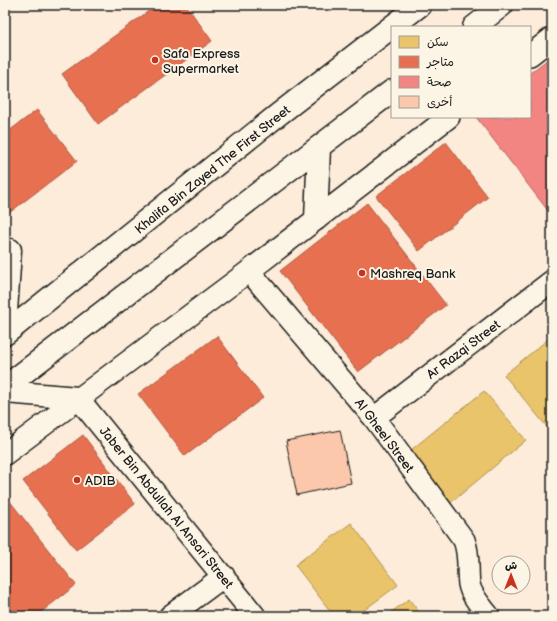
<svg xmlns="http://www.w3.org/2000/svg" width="557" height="621" font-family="'Balsamiq Sans','Playpen Sans Arabic',sans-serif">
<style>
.homes{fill:#e9c46a;stroke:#ac9253}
.shops{fill:#e76f51;stroke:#aa5641}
.health{fill:#f28482;stroke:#b26563}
.building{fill:#fbc8ab;stroke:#1c1c1c}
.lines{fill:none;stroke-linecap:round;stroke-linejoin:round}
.street-casing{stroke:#1c1c1c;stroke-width:24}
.secondary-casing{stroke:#1c1c1c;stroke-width:25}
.street{stroke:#fcf5e5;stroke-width:21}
.secondary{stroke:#fcf5e5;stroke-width:22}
.poi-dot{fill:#c8321e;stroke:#fcf5e5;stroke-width:1.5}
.labels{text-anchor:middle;stroke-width:4;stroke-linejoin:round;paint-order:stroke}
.poi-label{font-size:13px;fill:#1c1c1c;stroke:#fcf5e5;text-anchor:start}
.street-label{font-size:13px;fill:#1c1c1c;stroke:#fcf5e5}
</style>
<rect width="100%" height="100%" fill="#fcecd9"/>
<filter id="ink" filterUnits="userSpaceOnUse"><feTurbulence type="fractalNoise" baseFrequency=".025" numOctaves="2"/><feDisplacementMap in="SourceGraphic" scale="8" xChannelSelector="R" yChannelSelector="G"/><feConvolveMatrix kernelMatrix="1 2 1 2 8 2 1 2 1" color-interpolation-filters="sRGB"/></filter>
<g filter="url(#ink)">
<!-- homes -->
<path class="homes" d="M552 336V433L504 375Z
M484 391 526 440 448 505 406 454Z
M351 523 398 585 356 616H334L295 565Z
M409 599 422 616H386Z"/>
<!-- shops -->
<path class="shops" d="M157 5H186L212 41 98 124 62 74Z
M37 110 77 161 5 216V134Z
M446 142 488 197 419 251 376 196Z
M367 203 446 305 358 372 280 271Z
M217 336 263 398 185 456 138 394Z
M83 435 135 504 76 550 23 481Z
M5 495 76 585 36 616H5Z"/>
<!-- health -->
<path class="health" d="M552 56V216L476 117H530V73Z"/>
<!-- building -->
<path class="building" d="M340 430 351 483 297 495 286 441Z"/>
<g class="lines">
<!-- street casing -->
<g class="street-casing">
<path id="street" d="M530 55 552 38
M249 271 374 418 464 540C470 555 467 569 469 584 471 596 482 607 489 616
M78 398 255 616
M374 418 552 281
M5 454 249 271 449 117
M170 616 224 576"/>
</g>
<!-- secondary casing -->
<g class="secondary-casing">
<path id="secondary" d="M474 27 502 5
M316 219 319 148
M5 328 10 250
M5 334 279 114 420 5
M5 387 392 91
M5 392 78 398"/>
</g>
<!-- street -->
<use href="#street" class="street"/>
<!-- secondary -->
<use href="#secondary" class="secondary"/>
</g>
</g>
<!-- markers -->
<g class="poi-dot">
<circle cx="155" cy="60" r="4"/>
<circle cx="362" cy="273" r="4"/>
<circle cx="77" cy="480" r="4"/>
</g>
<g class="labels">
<!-- poi labels -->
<g class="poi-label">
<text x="163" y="58">Safa Express<tspan x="163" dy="15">Supermarket</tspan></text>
<text x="370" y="278">Mashreq Bank</text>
<text x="85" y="485">ADIB</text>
</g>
<!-- street labels -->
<g class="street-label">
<text transform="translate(212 169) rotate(-39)" y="5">Khalifa Bin Zayed The First Street</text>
<text transform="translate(463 349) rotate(-37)" y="5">Ar Razqi Street</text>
<text transform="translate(385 435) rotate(53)" y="5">Al Gheel Street</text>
<text transform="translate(167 507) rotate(51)" y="5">Jaber Bin Abdullah Al Ansari Street</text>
</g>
</g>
<!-- margin -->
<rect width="557" height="621" fill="none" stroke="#fcf5e5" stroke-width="20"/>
<rect x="10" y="10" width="537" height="601" fill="none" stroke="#1c1c1c" stroke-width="1.5" filter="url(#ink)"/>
<!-- legend -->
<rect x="391" y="26" width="140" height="92" fill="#fcf5e5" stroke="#a29e95"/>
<rect x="399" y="36" width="20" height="12" fill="#e9c46a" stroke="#a29e95"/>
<text x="427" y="46" font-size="12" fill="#1c1c1c">سكن</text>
<rect x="399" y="56" width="20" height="12" fill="#e76f51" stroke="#a29e95"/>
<text x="427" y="66" font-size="12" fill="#1c1c1c">متاجر</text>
<rect x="399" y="76" width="20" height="12" fill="#f28482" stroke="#a29e95"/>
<text x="427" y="86" font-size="12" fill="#1c1c1c">صحة</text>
<rect x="399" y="96" width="20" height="12" fill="#fbc8ab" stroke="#a29e95"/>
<text x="427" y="106" font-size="12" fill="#1c1c1c">أخرى</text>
<!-- north arrow -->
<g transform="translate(511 575)"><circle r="19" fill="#fcf5e5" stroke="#a29e95"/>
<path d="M0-3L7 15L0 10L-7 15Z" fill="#c8321e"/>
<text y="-6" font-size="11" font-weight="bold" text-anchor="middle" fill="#1c1c1c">ش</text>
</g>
</svg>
